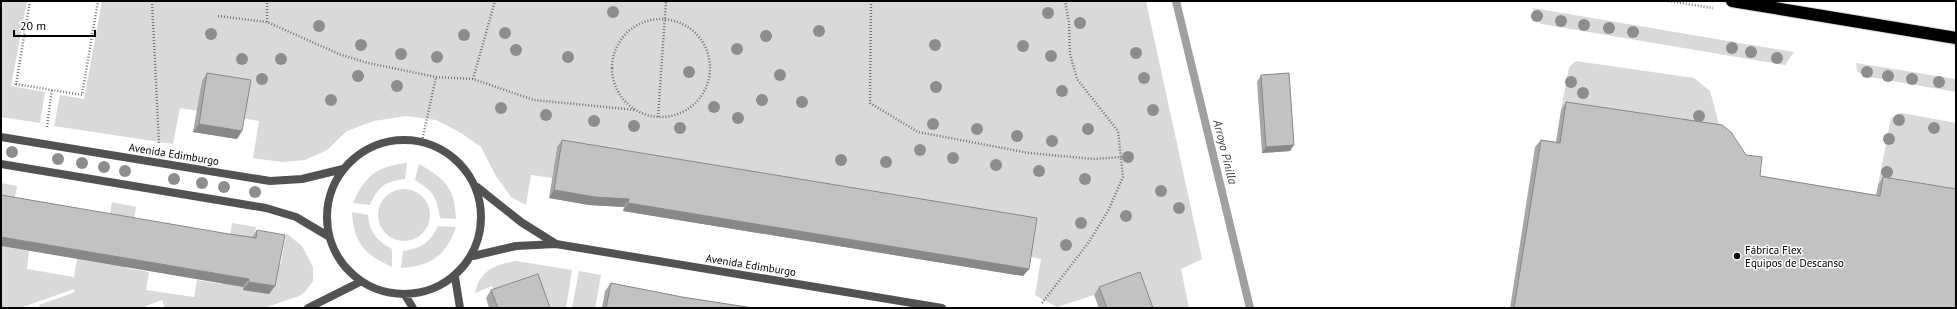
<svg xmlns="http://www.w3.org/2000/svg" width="1957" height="309" font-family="'PT Sans',sans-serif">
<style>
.green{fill:#d9d9d9}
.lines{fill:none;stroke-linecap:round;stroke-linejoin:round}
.stream{stroke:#a0a0a0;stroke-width:8}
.highway-casing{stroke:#dbdbdb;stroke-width:14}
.path{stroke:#747474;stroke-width:2.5;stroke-dasharray:1 2;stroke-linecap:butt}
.street{stroke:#525252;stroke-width:8}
.highway{stroke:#000;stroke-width:12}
.tree{fill:#8d8d8d}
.wall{fill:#a7a7a7}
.shaded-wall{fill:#888}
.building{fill:#c2c2c2;stroke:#888}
.poi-dot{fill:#000;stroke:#fff;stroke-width:1.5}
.labels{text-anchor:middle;stroke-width:3;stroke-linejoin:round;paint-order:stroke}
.street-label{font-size:11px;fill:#000;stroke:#fff}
.poi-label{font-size:11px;fill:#000;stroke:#fff;text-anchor:start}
.water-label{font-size:12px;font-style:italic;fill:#414141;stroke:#fff}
</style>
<rect width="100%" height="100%" fill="#fff"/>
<!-- green -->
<path class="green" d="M1 1H27L11 86 45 92 40 123 1 117Z
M102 1H1146L1202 259 1181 269 1189 308H1144L1094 295 1057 307 1035 295 1041 259 557 147 552 178 531 175 526 205 511 197 496 176 481 147 461 133 436 120 406 116 374 121 347 131 327 150 305 160 282 162 253 158 259 121 180 108 173 144 54 126 60 95 84 99Z
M1533 8 1794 52 1785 65 1541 24 1535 19Z
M1576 61 1694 78 1710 91 1719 124 1716 133 1561 110 1569 67Z
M1856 63 1956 79V92L1864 76 1857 71Z
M1902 113 1956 123V197L1878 185 1891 118Z
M407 163 405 179C385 181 378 187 370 205L353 203C365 176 377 166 407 163Z
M419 164C445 179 455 187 456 219L440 218C437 197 433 191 415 180Z
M1 183 17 186 6 247 29 251 27 269 74 277 77 259 102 263 112 202 136 207 126 268 149 272 146 290 194 297 197 280 222 284 232 223 256 227 254 239 275 263 281 264 286 233 302 246 313 267V281L305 292 299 296 264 308H165L162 300 141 308H40L39 305 75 292 74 289 20 308H1Z
M378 215a26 26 0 1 1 52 0a26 26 0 1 1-52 0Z
M352 212 368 215C369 232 377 241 392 249V267C364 254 354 243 352 212Z
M438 226 456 227C446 256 431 266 401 268L403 251C420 249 431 242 438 226Z
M516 261 572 270 566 308H540L495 294 492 286 475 293C480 270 495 265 516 261Z
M579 271 601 275 595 308H572Z"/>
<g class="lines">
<!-- stream -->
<path class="stream" d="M1176 1 1250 308"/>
<!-- highway casing -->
<g class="highway-casing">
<path id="highway" d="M1732 1 1956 38"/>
</g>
<!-- path -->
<path class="path" d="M30 1 16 84 82 95 98 1
M152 1 159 144
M871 1 870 103 918 132 1029 153 1094 159 1122 157
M1668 1 1713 8
M218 16 267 22 339 54 368 63 436 77 473 79 534 100 636 110
M612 68a49 49 0 1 1 98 0a49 49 0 1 1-98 0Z
M267 22V1
M473 79 495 1
M658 117 666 1
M47 127 52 89
M422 141 436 77
M1042 303 1089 242 1108 211 1123 177 1118 131 1077 79 1070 54 1069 23 1065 1"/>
<!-- street -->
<path class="street" d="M1 137 270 181 302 179 343 169
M327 217a77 77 0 1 1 154 0a77 77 0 1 1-154 0Z
M1 164 266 208 296 217 328 236
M477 187 521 222 556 244
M473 256 516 246 556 244 942 308
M455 277 460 308
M405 295 413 308
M308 308 360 282"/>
<!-- highway -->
<use href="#highway" class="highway"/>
</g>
<!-- trees -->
<g class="tree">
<circle cx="613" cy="12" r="6"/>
<circle cx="1048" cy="13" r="6"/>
<circle cx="1537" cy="16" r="6"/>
<circle cx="1561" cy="21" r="6"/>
<circle cx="1080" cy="23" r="6"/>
<circle cx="1584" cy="25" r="6"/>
<circle cx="319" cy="26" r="6"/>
<circle cx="1609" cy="28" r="6"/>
<circle cx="819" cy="31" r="6"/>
<circle cx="1633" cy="32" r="6"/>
<circle cx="505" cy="33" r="6"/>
<circle cx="211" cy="34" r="6"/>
<circle cx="464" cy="35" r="6"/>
<circle cx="766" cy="36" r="6"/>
<circle cx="361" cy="45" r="6"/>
<circle cx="935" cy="45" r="6"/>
<circle cx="1023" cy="46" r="6"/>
<circle cx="1732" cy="48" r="6"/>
<circle cx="737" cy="49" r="6"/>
<circle cx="516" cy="50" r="6"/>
<circle cx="1751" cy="52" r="6"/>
<circle cx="1136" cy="53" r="6"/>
<circle cx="401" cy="54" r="6"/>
<circle cx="1051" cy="56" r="6"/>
<circle cx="437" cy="57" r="6"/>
<circle cx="568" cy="57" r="6"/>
<circle cx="1777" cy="58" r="6"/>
<circle cx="242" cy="59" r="6"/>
<circle cx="281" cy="59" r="6"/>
<circle cx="689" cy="72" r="6"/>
<circle cx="1867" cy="72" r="6"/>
<circle cx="780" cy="75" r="6"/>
<circle cx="358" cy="76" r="6"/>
<circle cx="1888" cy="76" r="6"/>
<circle cx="1144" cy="78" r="6"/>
<circle cx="262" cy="79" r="6"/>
<circle cx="1912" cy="79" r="6"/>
<circle cx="1571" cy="82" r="6"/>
<circle cx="1939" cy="82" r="6"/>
<circle cx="397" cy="86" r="6"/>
<circle cx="936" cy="87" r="6"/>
<circle cx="1062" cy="91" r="6"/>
<circle cx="1583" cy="93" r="6"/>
<circle cx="331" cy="100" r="6"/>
<circle cx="762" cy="100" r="6"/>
<circle cx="802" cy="102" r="6"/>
<circle cx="714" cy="107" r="6"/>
<circle cx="501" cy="108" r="6"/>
<circle cx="1153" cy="110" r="6"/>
<circle cx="546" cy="115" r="6"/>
<circle cx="1699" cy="116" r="6"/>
<circle cx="738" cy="118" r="6"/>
<circle cx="1899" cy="120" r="6"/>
<circle cx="594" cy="121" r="6"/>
<circle cx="933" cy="124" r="6"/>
<circle cx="634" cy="126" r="6"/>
<circle cx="680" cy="128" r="6"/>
<circle cx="1934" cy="128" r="6"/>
<circle cx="977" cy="129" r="6"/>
<circle cx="1088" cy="129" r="6"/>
<circle cx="1017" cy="136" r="6"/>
<circle cx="1889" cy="139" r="6"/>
<circle cx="1052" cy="141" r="6"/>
<circle cx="920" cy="150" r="6"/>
<circle cx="12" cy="152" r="6"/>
<circle cx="1128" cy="157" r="6"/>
<circle cx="953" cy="158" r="6"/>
<circle cx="58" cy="159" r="6"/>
<circle cx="841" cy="160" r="6"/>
<circle cx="886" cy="162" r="6"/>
<circle cx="82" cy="163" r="6"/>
<circle cx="996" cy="165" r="6"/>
<circle cx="104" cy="167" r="6"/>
<circle cx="125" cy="171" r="6"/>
<circle cx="1039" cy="171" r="6"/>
<circle cx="1887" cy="172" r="6"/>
<circle cx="174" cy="179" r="6"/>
<circle cx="1085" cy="179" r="6"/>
<circle cx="202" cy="183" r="6"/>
<circle cx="224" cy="187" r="6"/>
<circle cx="1161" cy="191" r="6"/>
<circle cx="255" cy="192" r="6"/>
<circle cx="1179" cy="208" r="6"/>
<circle cx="1126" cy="216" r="6"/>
<circle cx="1081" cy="223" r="6"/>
<circle cx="1066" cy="245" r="6"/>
</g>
<!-- wall -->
<path class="wall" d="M207 73 242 131 237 139 193 132 202 81Z
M1261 75 1290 151 1262 153 1257 82Z
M1566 102 1760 176 1876 195 1878 185 1883 177 1956 308H1510L1535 147 1541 140 1556 142 1561 110Z
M562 140 1029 269 1023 276 623 211 624 207 589 205 549 198 557 147Z
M257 230 269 294 243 290V287L229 234 252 237Z
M611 283 682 297 753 308H602L605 291Z
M1099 287 1153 308H1099L1094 295Z
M491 290 550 308H489L486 298Z"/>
<!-- shaded-wall -->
<path class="shaded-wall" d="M199 124 242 131 237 139 193 132Z
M1294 145 1290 151 1262 153 1266 147Z
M554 190 629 199 624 207 589 205 549 198Z
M628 203 1029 269 1023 276 623 211Z
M1 237 249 279 243 287 1 246Z
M249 282 275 286 269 294 243 290Z"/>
<!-- building -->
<path class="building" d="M207 73 251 80 242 131 199 124Z
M1289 73 1294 145 1266 147 1261 75Z
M1566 102 1722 125 1731 132 1746 155 1762 157 1760 176 1880 196 1883 177 1956 189V308H1514L1541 140 1560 143Z
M562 140 1037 218 1029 269 628 203 629 199 595 197 554 190Z
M1 195 229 234 256 238 257 230 285 235 275 286 249 282V279L1 237Z
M1140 272 1153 308H1107L1099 287Z
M538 274 550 308H498L491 290Z
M611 283 682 297 753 308H606Z"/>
<!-- markers -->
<circle class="poi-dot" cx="1737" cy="256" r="4"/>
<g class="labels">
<!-- street labels -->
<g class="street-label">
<text transform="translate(174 154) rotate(9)" y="4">Avenida Edimburgo</text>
<text transform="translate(751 265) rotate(9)" y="4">Avenida Edimburgo</text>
</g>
<!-- poi labels -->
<g class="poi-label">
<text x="1745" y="254">Fábrica Flex<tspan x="1745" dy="13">Equipos de Descanso</tspan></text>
</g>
<!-- water labels -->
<g class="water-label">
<text transform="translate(1225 152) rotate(76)" y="4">Arroyo Pinilla</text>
</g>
</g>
<!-- border -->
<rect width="1957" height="309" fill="none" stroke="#000000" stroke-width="4"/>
<!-- scale -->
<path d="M14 30v6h81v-6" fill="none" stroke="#000000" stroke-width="2"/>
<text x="20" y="30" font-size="12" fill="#000000" stroke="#ffffff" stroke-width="3" paint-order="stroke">20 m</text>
</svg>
